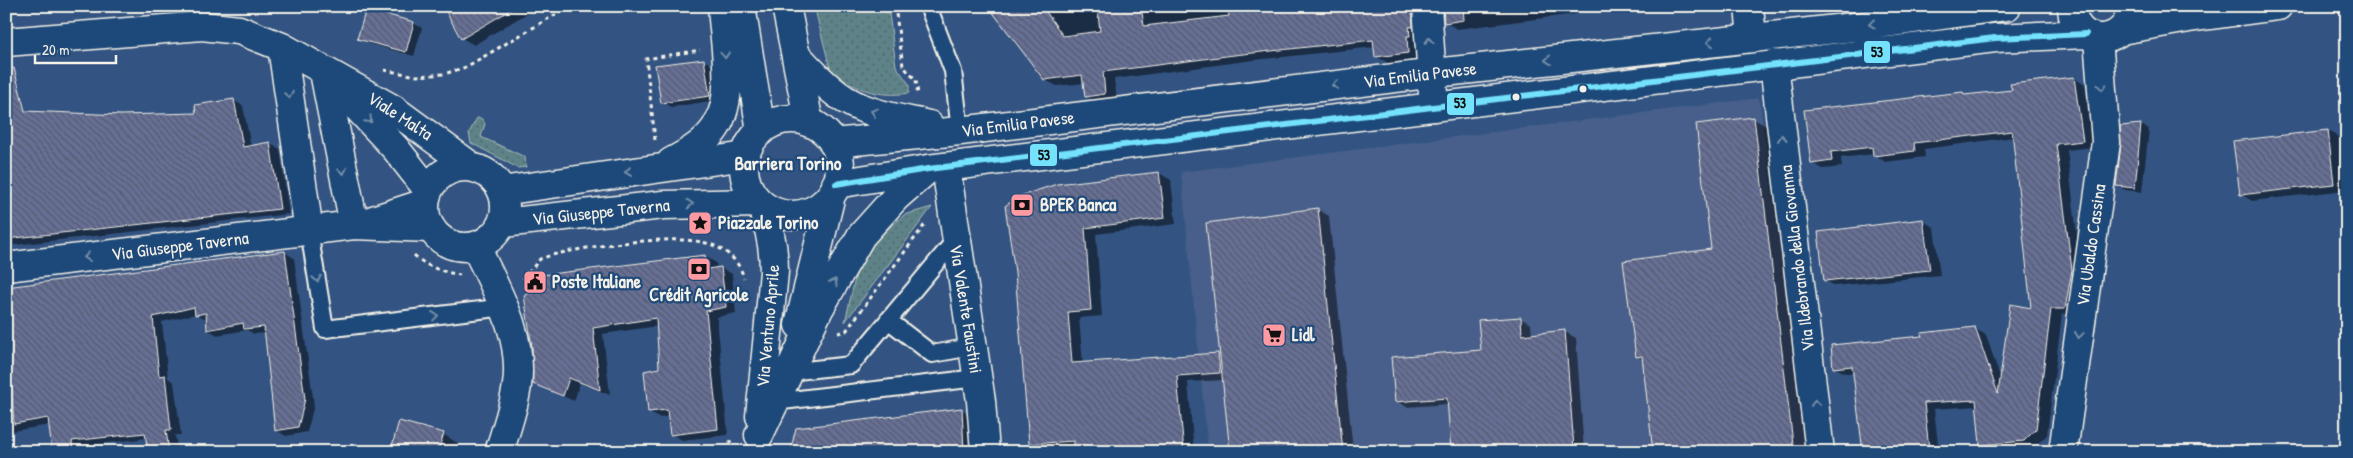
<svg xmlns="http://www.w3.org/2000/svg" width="2353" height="458" font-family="'Patrick Hand',sans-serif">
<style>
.built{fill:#465f8a}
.green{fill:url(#green-dots);stroke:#a8bab8}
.shadow{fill:#0007}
.building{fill:url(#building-back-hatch);stroke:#f4f1e8}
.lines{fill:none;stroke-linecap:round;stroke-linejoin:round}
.lane-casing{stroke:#f4f1e8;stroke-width:20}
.street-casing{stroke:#f4f1e8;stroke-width:31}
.secondary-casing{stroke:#f4f1e8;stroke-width:31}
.primary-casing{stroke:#f4f1e8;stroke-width:31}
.path{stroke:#f4f1e8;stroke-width:3;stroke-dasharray:4 4;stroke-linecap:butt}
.lane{stroke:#1f4a7a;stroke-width:16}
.street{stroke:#1f4a7a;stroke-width:28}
.secondary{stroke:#1f4a7a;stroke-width:28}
.primary{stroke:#1f4a7a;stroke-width:28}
.bus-1-casing{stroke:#1f4a7a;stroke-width:10}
.bus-1{stroke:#73e2fa;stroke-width:6}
.oneway{stroke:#748da6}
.bus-dot{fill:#f4f1e8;stroke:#1f4a7a;stroke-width:2}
.labels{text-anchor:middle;stroke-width:4.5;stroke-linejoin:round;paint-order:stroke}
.street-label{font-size:18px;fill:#f4f1e8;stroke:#1f4a7a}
.poi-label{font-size:18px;font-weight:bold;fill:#f4f1e8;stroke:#1f4a7a;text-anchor:start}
.neighbourhood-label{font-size:19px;font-weight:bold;fill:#f4f1e8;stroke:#1f4a7a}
.line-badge{stroke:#1f4a7a;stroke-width:2}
.pale-badge-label{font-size:14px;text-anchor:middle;font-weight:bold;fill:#111}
</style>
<defs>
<pattern id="green-dots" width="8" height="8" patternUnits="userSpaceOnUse" patternTransform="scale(1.25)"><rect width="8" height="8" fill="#5d8287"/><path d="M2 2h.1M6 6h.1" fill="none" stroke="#54686a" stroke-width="1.8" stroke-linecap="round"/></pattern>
<pattern id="building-back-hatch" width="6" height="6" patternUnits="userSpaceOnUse" patternTransform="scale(1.25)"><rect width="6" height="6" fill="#666f96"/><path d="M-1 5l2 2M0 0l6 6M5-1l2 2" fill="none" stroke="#565a6a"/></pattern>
</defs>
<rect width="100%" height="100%" fill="#335482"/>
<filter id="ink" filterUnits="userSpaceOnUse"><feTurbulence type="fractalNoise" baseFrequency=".02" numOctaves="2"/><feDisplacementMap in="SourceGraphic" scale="10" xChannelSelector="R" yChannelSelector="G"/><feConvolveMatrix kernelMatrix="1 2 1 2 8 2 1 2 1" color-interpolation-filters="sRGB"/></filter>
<g filter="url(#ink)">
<!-- built -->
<path class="built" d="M1759 98 1808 452H1208L1181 172Z"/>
<!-- green -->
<path class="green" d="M814 6H888L896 66 909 84V93C879 98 850 89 830 68Z
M477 118 482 119 485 124 481 137 525 157 526 167 518 168 471 143 469 133Z
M932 207 845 322 861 253 904 215Z"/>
<!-- shadow -->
<path class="shadow" d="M444 6H539L474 45 462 38Z
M989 6H1424L1420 59 1388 63 1376 56 1375 47 1246 61 1114 79 1117 100 1098 103 1086 96 1085 83 1057 86 1045 80Z
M1443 6H1609L1575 10 1576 14 1457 29 1445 22Z
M413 23 422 28 414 56 367 43 359 38Z
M704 60 712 65 718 100 671 107 663 102Z
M2074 78 2085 85 2094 147 2067 150 2082 277 2076 315 2062 314 2047 435 2035 446 1992 451 1981 444 1978 406 1934 409 1939 452H1864L1854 373H1845L1834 367 1923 337 1975 329 1986 335 2001 380 2032 309 2014 137 1924 149 1925 157 1885 162 1874 154 1841 158 1842 167 1823 169 1812 163 1806 112 1963 93 1967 95 2013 91Z
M233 100 243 106 251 147 270 143 280 149 289 214 6 246V115L121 117 198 115Z
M1754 119 1766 126 1805 452H1655L1644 360 1637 356 1712 250Z
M2141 125 2149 129 2142 192 2125 190 2117 186 2123 144 2122 128Z
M2328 131 2340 138 2346 190 2252 201 2241 194Z
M1159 173 1171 180 1176 224 1096 234 1102 316 1079 318 1083 363 1218 355 1221 357 1317 209 1329 216 1353 451 1365 449 1370 452H1231L1224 380 1188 382 1194 452H1030L1016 272Z
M1923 221 1934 227 1940 275 1835 286 1825 280Z
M284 252 294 258 314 405 307 432 286 436 276 430 266 333 254 334 247 330 218 335 208 330V320L196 314 162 322 168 378 174 382 181 435H175L178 452H150L148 438 81 446V452H53L50 425 6 432V287Z
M705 256 716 263 717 269 721 268 732 274 736 313 717 317 728 435 682 440 671 434 669 416 660 418 649 411 661 369 658 326 603 334 610 395 580 383 574 401 535 384 533 347Z
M1520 318 1531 324 1532 336 1565 332 1576 338 1584 452H1452L1448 404 1407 407 1396 401 1482 352Z
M961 409 975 417 977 452H791Z
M400 423 443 434 459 444 456 452H392Z
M518 448 529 452H516Z"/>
<!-- building -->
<path class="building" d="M443 6H517L461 39Z
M988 6H1042L1063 36 1100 31 1097 6H1141L1144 26 1229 16 1228 6H1412L1413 27H1409L1410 36H1407L1408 53 1375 57 1373 40 1234 55 1103 72 1105 94 1085 97 1082 75 1044 80Z
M1443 6H1463L1464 20 1444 23Z
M366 9 414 22 406 52 357 39Z
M704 59 710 96 661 103 655 65Z
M14 68 25 111 121 115 196 113 195 105 234 99 243 147 270 142 280 209 6 239V69Z
M2074 77 2083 141 2056 144 2072 270 2065 309H2051L2036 429 2024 441 1980 445 1976 400 1924 403 1929 449 1911 452H1863L1852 366 1833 368 1831 345 1922 336 1921 333 1975 327 1998 394 2010 304 2031 308 2012 131 1914 143 1915 151 1873 156 1872 147 1831 152 1832 161 1811 164 1804 110 1963 92 1964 95 2012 90 2010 84Z
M1754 117 1794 452H1653L1642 356 1636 357 1623 261 1711 249 1696 124Z
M2141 124 2135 188 2116 186 2121 144 2120 126Z
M2328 130 2334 184 2240 195 2233 141Z
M1159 172 1165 218 1085 228 1091 310 1068 312 1072 363 1218 353 1220 373 1177 376 1184 452H1074V441L1029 444 1015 272 1005 206 1020 196 1057 184Z
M1318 208 1343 452H1230L1206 223Z
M1923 219 1930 270 1824 281 1818 232Z
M285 251 305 399 298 427 275 431 264 327 244 329 243 323 207 330 206 313 195 315 194 307 153 317 159 376 165 375 171 430H166L169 452H148L145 433 72 441 73 452H52L48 418 14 424 9 344H6V287Z
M705 255 707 269 721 267 726 307 706 311 718 429 670 435 667 410 648 412 644 371 659 368 656 318 593 328 600 390 569 378 563 396 533 384 532 347 524 295 528 294 526 277Z
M1521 317 1522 335 1565 330 1574 449 1533 452H1451L1447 398 1395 402 1391 357 1481 350 1478 320Z
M962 408 964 452H790L796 428Z
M399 421 444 433 438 452H398L399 448 392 446Z"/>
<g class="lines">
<!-- lane casing -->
<g class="lane-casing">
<path id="lane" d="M928 6 953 71 960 131
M309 231 325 329 505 307
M888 320 932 354 972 347
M788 372 851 365 956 239
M774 402 977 378"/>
</g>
<!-- street casing -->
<g class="street-casing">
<path id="street" d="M1427 6 1434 107
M1749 6 1752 38
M1774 64 1820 452
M946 167 981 401 985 452
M373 220 425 203
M476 247C496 290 524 335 517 385 514 408 506 430 499 452
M6 267 354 225 431 228
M2063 452 2106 142 2098 38"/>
</g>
<!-- secondary casing -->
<g class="secondary-casing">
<path id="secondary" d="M741 6 761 131
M786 6 809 123
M6 42 202 26 239 30 282 47 393 109 472 167
M282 47 309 231
M324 72 354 225
M339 88 396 149 428 190
M671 162C687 154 706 143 716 127 736 96 724 42 722 6
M425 207a40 40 0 1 1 80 0a40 40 0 1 1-80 0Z
M502 191 746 156
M503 223 663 205 760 203"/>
</g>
<!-- primary casing -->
<g class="primary-casing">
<path id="primary" d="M2072 6C2072 50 2132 47 2130 6
M2121 30 2189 18 2278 6
M797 56C810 69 822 83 837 94 863 114 898 118 929 125
M744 167a48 48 0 1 1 96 0a48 48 0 1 1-96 0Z
M833 143 960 131 1444 72 1872 25 2007 6
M836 184 928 169 1995 38 2086 34
M760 203C770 226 774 246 774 272L760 416
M799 325 831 195
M759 435 819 309 861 236 896 197 928 169"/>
</g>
<!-- path -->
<path class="path" d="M895 6 903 66 916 80 918 95
M384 70 417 76 444 74 466 67 570 6
M655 140 646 59 700 50
M414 255C428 268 441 271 460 275
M523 279 540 259 552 255C590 246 674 233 710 244 727 250 739 261 744 278
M838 333 846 331 926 223
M728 452 731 438"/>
<!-- lane -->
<use href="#lane" class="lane"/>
<!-- street -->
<use href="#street" class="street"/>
<!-- secondary -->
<use href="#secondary" class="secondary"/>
<!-- primary -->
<use href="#primary" class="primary"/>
<!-- bus-1 casing -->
<g class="bus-1-casing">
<path id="bus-1" d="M836 184 928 169 1995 38 2086 34"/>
</g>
<!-- bus-1 -->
<use href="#bus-1" class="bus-1"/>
</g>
<!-- one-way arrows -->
<defs><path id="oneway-chevron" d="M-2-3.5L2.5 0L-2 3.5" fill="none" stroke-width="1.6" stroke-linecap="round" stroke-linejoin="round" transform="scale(1.25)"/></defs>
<g class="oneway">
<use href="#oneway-chevron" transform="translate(1872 24) rotate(173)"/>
<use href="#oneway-chevron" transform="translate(1429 41) rotate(-94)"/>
<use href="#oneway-chevron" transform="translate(1710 42) rotate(174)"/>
<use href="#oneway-chevron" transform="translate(725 55) rotate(86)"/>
<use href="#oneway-chevron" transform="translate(1548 60) rotate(174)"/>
<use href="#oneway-chevron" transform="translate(1335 85) rotate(173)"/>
<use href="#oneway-chevron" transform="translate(2102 87) rotate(86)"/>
<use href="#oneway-chevron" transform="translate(289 95) rotate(81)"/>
<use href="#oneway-chevron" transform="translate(874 112) rotate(-162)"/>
<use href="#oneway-chevron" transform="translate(369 120) rotate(47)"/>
<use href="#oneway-chevron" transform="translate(1782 138) rotate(-97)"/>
<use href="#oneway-chevron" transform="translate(343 171) rotate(79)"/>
<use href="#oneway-chevron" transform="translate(628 172) rotate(172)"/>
<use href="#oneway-chevron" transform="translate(690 204) rotate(-3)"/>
<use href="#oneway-chevron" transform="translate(87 257) rotate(173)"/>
<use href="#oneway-chevron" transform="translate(317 279) rotate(81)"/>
<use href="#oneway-chevron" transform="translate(834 282) rotate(-60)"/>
<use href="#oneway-chevron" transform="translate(435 316) rotate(-7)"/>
<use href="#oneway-chevron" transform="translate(2079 335) rotate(98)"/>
<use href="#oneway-chevron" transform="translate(1815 403) rotate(-97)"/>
</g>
</g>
<!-- icons -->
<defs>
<g id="bank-square" transform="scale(1.25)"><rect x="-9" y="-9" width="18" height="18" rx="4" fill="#ff9aa2" stroke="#1f4a7a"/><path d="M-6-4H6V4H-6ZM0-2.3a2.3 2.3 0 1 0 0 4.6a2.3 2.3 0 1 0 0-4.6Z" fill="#111"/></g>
<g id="sight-square" transform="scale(1.25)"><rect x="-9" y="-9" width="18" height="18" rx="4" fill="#ff9aa2" stroke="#1f4a7a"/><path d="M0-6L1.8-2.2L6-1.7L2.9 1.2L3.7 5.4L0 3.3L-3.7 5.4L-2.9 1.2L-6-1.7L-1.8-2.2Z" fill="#111"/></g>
<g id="civic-square" transform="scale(1.25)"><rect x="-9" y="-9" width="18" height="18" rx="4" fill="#ff9aa2" stroke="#1f4a7a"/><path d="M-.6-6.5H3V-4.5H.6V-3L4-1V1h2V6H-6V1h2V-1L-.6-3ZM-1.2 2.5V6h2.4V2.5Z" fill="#111"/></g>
<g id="supermarket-square" transform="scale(1.25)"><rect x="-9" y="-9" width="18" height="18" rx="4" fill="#ff9aa2" stroke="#1f4a7a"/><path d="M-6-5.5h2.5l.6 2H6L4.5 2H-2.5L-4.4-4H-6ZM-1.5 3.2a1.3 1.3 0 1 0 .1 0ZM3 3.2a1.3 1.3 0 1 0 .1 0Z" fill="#111"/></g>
</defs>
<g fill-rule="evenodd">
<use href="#bank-square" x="1022" y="205"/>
<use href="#sight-square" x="700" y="223"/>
<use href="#bank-square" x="699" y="269"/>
<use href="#civic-square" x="535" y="282"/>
<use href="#supermarket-square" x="1274" y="335"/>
</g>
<!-- markers -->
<g class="bus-dot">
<circle cx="1583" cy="89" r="4.5"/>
<circle cx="1516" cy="97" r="4.5"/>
</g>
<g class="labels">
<!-- street labels -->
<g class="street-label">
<text transform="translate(1420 75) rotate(-7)" y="6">Via Emilia Pavese</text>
<text transform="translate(400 116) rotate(33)" y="6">Viale Malta</text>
<text transform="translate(1018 124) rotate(-7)" y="6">Via Emilia Pavese</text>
<text transform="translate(601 212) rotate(-6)" y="6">Via Giuseppe Taverna</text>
<text transform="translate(2091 245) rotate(-82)" y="6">Via Ubaldo Cassina</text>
<text transform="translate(180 246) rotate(-7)" y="6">Via Giuseppe Taverna</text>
<text transform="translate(1797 258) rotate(-97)" y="6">Via Ildebrando della Giovanna</text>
<text transform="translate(966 309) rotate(81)" y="6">Via Valente Faustini</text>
<text transform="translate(768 326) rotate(-85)" y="6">Via Ventuno Aprile</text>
</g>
<!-- poi labels -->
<g class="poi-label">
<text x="1040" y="211">BPER Banca</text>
<text x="718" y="229">Piazzale Torino</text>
<text x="552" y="288">Poste Italiane</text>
<text x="699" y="301" text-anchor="middle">Crédit Agricole</text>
<text x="1292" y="341">Lidl</text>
</g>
<!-- neighbourhood labels -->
<g class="neighbourhood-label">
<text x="788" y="170">Barriera Torino</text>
</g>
</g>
<g class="line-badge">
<rect x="1863" y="40" width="28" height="24" rx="5" fill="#73e2fa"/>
<rect x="1446" y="92" width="29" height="24" rx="5" fill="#73e2fa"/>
<rect x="1029" y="143" width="29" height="24" rx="5" fill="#73e2fa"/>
</g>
<g class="pale-badge-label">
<text x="1877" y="57">53</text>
<text x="1460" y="108">53</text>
<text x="1044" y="160">53</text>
</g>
<!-- margin -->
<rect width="2353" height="458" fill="none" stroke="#1f4a7a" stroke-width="25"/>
<rect x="12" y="12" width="2328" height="433" fill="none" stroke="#f4f1e8" stroke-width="2" filter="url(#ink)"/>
<!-- scale -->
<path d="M35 55v8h81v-8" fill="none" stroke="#f4f1e8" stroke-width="2.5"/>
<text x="42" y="55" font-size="15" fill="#f4f1e8" stroke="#1f4a7a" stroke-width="4" paint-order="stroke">20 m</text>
</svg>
